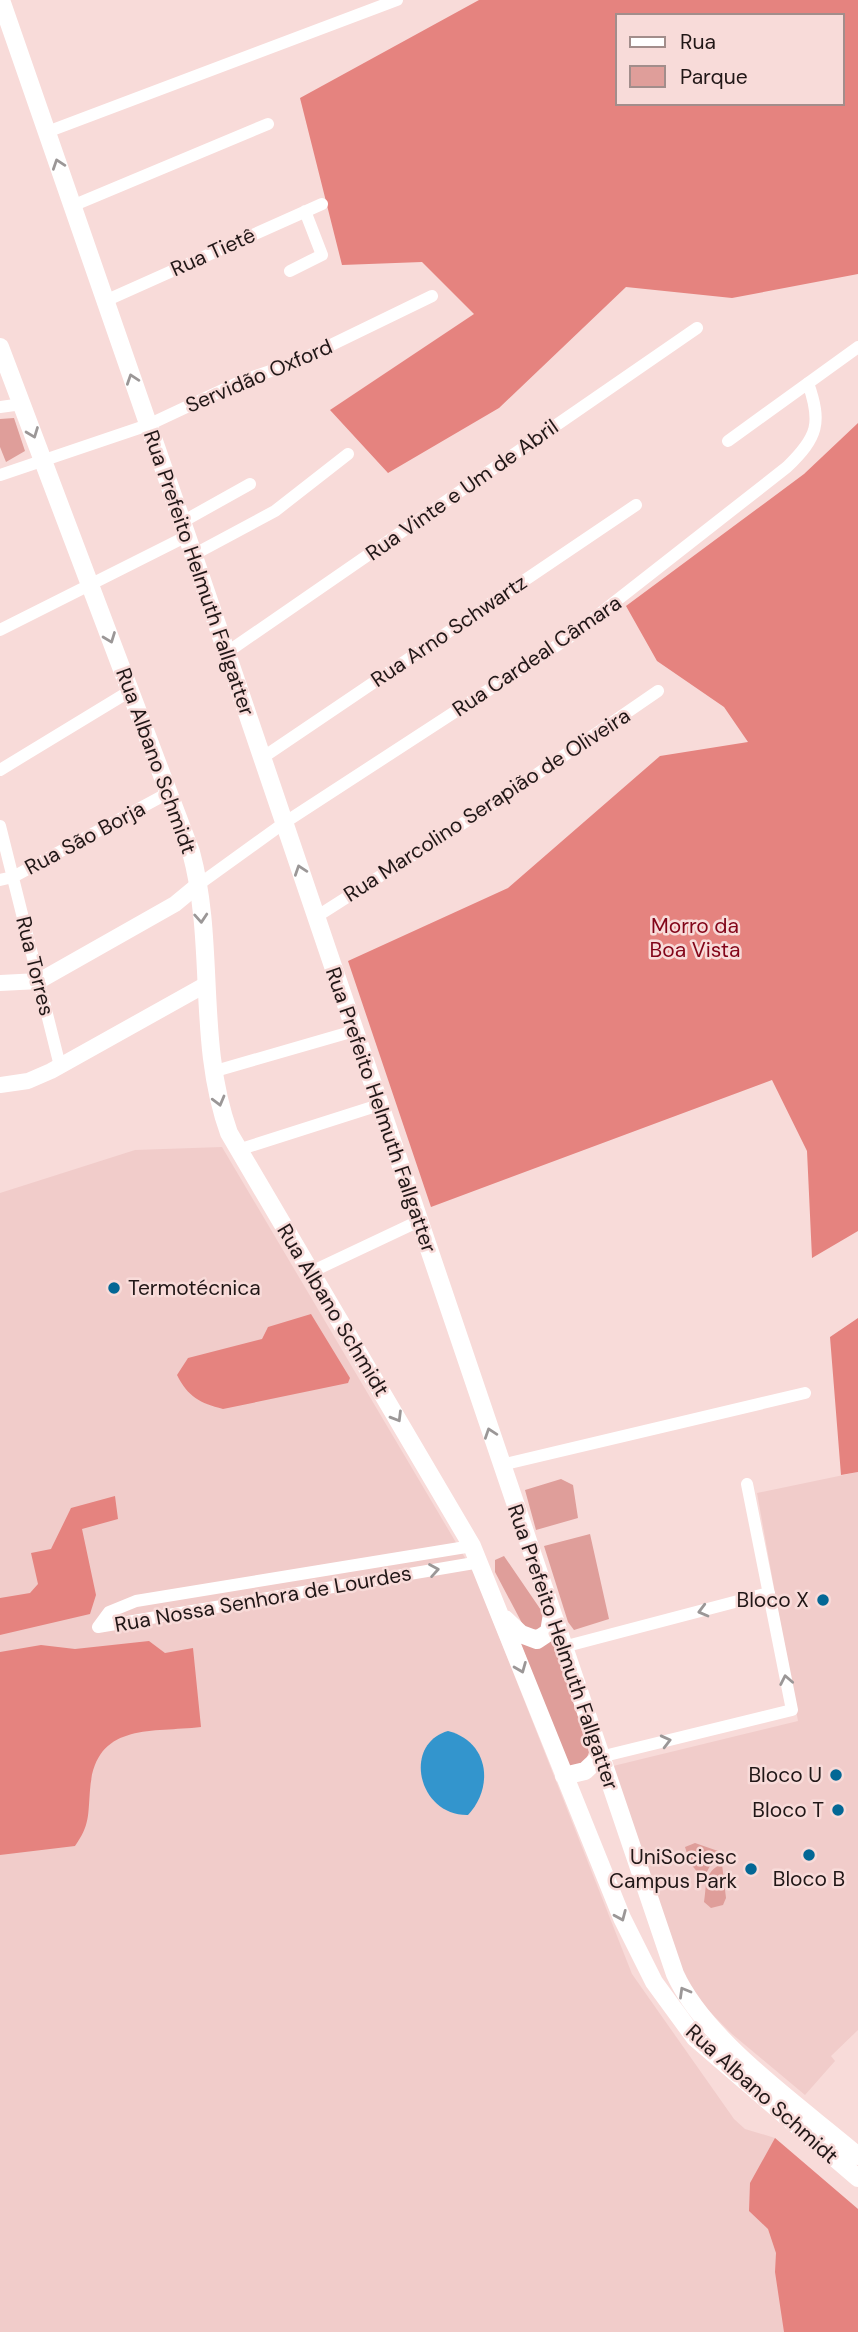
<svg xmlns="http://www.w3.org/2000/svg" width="858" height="2332" font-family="'DM Sans',sans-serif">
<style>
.built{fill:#f1ccca}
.green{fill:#df9e9a}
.forest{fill:#e5837f;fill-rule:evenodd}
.water{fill:#3395cd}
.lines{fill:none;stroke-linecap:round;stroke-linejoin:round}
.street{stroke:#fff;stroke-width:12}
.secondary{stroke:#fff;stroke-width:16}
.primary{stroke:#fff;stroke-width:18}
.oneway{stroke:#9b9797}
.poi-dot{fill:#036795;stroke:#f8dbd9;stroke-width:2.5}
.labels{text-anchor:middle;stroke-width:5;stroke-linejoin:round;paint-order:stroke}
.street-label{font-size:21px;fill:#211717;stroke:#f8dbd9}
.park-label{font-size:21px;fill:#820519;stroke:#f8dbd9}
.poi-label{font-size:21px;fill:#211717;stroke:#f8dbd9;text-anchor:end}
</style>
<rect width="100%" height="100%" fill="#f8dbd9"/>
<!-- built -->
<path class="built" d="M222 1147 474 1573 632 1974 734 2119 745 2129 775 2138 858 2209V2332H0V1193L135 1150Z
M858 1472V2030L831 2056 835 2061 805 2095 732 2034 689 1991 609 1767 798 1721 757 1493Z"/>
<!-- green -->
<path class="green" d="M14 418 25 451 6 462 0 447V419Z
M561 1479 573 1485 578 1518 536 1530 525 1490Z
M590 1534 609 1619 574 1630 568 1622 544 1546Z
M504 1556 543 1613 545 1619 540 1629 531 1630 523 1625 495 1572V1560Z
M552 1634 589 1752 585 1763 569 1767 520 1642Z
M695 1843 718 1851 703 1879 690 1863 685 1847Z
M722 1864 726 1898 723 1905 711 1908 704 1902C707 1886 703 1872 722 1864Z"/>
<!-- forest -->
<path class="forest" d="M479 0H858V274L732 298 626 287 499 408 388 473 330 410 474 314 422 262 342 265 300 98ZM618 16H842V103H618Z
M858 423V1231L812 1258 807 1151 772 1080 431 1207 348 961 508 888 660 756 748 742 724 707 657 661 626 606 804 474Z
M311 1314 350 1378 348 1383 223 1409C200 1403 188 1397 177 1375L188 1358 262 1339 268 1327Z
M858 1318V1472L841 1475 830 1337Z
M115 1496 118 1519 82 1529 96 1595 90 1614 0 1635V1598L30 1593 38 1584 31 1553 51 1549 71 1508Z
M149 1641 165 1653 193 1648 201 1727C149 1733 95 1722 90 1790 88 1815 90 1825 75 1846L0 1855V1652L41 1645 75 1649Z
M775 2138 858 2209V2332H784L775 2272 776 2253 768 2229 749 2211 750 2183Z"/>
<!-- water -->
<path class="water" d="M448 1731C488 1741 495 1786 468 1815 418 1816 402 1744 448 1731Z"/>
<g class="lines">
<!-- street -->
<path class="street" d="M47 132 397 0
M72 206 268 124
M290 271 322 255 305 211
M105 301 322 204
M0 407 22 404
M728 441 858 347
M0 475 148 425 244 380 294 363 432 296
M182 522 250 484
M193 555 275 511 348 454
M0 630 187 536
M226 653 697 328
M262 758 636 505
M0 770 130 691
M0 826 60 1066
M0 880 13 877 168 793
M198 885 284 823 570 637 787 467C818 437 822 423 808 383
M316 917 498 801 658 691
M212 1072 354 1031
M238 1150 379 1105
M311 1272 419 1221
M501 1465 805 1393
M98 1627 109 1612 136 1601 472 1546
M98 1627 480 1562
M563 1647 769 1593
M600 1757 792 1710 747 1484"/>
<!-- secondary -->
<path class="secondary" d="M0 983 39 981 175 904 198 885
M0 1085 28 1081 51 1071 205 985"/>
<!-- primary -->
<path class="primary" d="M1 0 187 536 675 1974C706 2042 801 2107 858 2156
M0 347 191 852C216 944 196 1042 229 1133L472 1546 622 1918 654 1982 695 2038 858 2178
M505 1619 521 1634 537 1640 549 1632 552 1614
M564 1776 585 1771 600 1757"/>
</g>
<!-- one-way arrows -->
<defs><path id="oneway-chevron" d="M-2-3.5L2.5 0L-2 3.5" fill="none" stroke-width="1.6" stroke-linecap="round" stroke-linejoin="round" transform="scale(1.75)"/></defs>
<g class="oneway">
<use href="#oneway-chevron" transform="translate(58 164) rotate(-109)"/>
<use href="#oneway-chevron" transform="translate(132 379) rotate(-109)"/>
<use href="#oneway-chevron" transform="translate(33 433) rotate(69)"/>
<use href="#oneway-chevron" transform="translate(110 638) rotate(69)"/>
<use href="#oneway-chevron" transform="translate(300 870) rotate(-109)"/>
<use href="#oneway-chevron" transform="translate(201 918) rotate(86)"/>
<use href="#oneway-chevron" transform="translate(219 1101) rotate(75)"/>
<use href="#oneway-chevron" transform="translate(397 1417) rotate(59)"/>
<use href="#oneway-chevron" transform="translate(490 1433) rotate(-109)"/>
<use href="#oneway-chevron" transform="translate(434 1570) rotate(-10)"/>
<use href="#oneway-chevron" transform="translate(703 1611) rotate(165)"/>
<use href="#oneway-chevron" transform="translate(521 1668) rotate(68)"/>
<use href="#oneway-chevron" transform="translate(786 1680) rotate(-101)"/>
<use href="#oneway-chevron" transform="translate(666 1741) rotate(-14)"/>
<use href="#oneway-chevron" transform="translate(621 1916) rotate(67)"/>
<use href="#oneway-chevron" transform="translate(684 1992) rotate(-120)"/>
</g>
<!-- markers -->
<g class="poi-dot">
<circle cx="114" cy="1288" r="7"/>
<circle cx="823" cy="1600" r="7"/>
<circle cx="836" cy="1775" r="7"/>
<circle cx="838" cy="1810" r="7"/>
<circle cx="809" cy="1855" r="7"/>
<circle cx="751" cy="1869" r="7"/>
</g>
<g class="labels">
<!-- street labels -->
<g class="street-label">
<text transform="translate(213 252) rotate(-24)" y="7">Rua Tietê</text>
<text transform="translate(259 376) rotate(-23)" y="7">Servidão Oxford</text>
<text transform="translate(462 490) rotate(-35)" y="7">Rua Vinte e Um de Abril</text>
<text transform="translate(199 573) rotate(71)" y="7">Rua Prefeito Helmuth Fallgatter</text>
<text transform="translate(449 631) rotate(-34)" y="7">Rua Arno Schwartz</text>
<text transform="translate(537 656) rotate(-34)" y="7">Rua Cardeal Câmara</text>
<text transform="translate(156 761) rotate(70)" y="7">Rua Albano Schmidt</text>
<text transform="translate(487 805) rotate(-33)" y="7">Rua Marcolino Serapião de Oliveira</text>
<text transform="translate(85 838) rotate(-28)" y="7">Rua São Borja</text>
<text transform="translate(35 966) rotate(76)" y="7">Rua Torres</text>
<text transform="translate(381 1110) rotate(71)" y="7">Rua Prefeito Helmuth Fallgatter</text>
<text transform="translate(333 1310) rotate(59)" y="7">Rua Albano Schmidt</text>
<text transform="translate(263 1599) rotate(-10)" y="7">Rua Nossa Senhora de Lourdes</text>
<text transform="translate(563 1647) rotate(71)" y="7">Rua Prefeito Helmuth Fallgatter</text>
<text transform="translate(762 2094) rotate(42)" y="7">Rua Albano Schmidt</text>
</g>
<!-- park labels -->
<g class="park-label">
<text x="695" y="933">Morro da<tspan x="695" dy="24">Boa Vista</tspan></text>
</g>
<!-- poi labels -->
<g class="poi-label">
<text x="128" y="1295" text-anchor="start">Termotécnica</text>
<text x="809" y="1607">Bloco X</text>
<text x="822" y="1782">Bloco U</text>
<text x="824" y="1817">Bloco T</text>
<text x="737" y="1864">UniSociesc<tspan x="737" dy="24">Campus Park</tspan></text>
<text x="809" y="1886" text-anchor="middle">Bloco B</text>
</g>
</g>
<!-- legend -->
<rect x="616" y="14" width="228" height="91" fill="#f8dbd9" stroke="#a28d8b" stroke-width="2"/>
<rect x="630" y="37" width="35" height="10" fill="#ffffff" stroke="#a28d8b" stroke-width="2"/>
<text x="680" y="49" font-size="21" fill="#211717">Rua</text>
<rect x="630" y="66" width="35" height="21" fill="#df9e9a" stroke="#a28d8b" stroke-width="2"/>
<text x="680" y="84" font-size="21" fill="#211717">Parque</text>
</svg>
